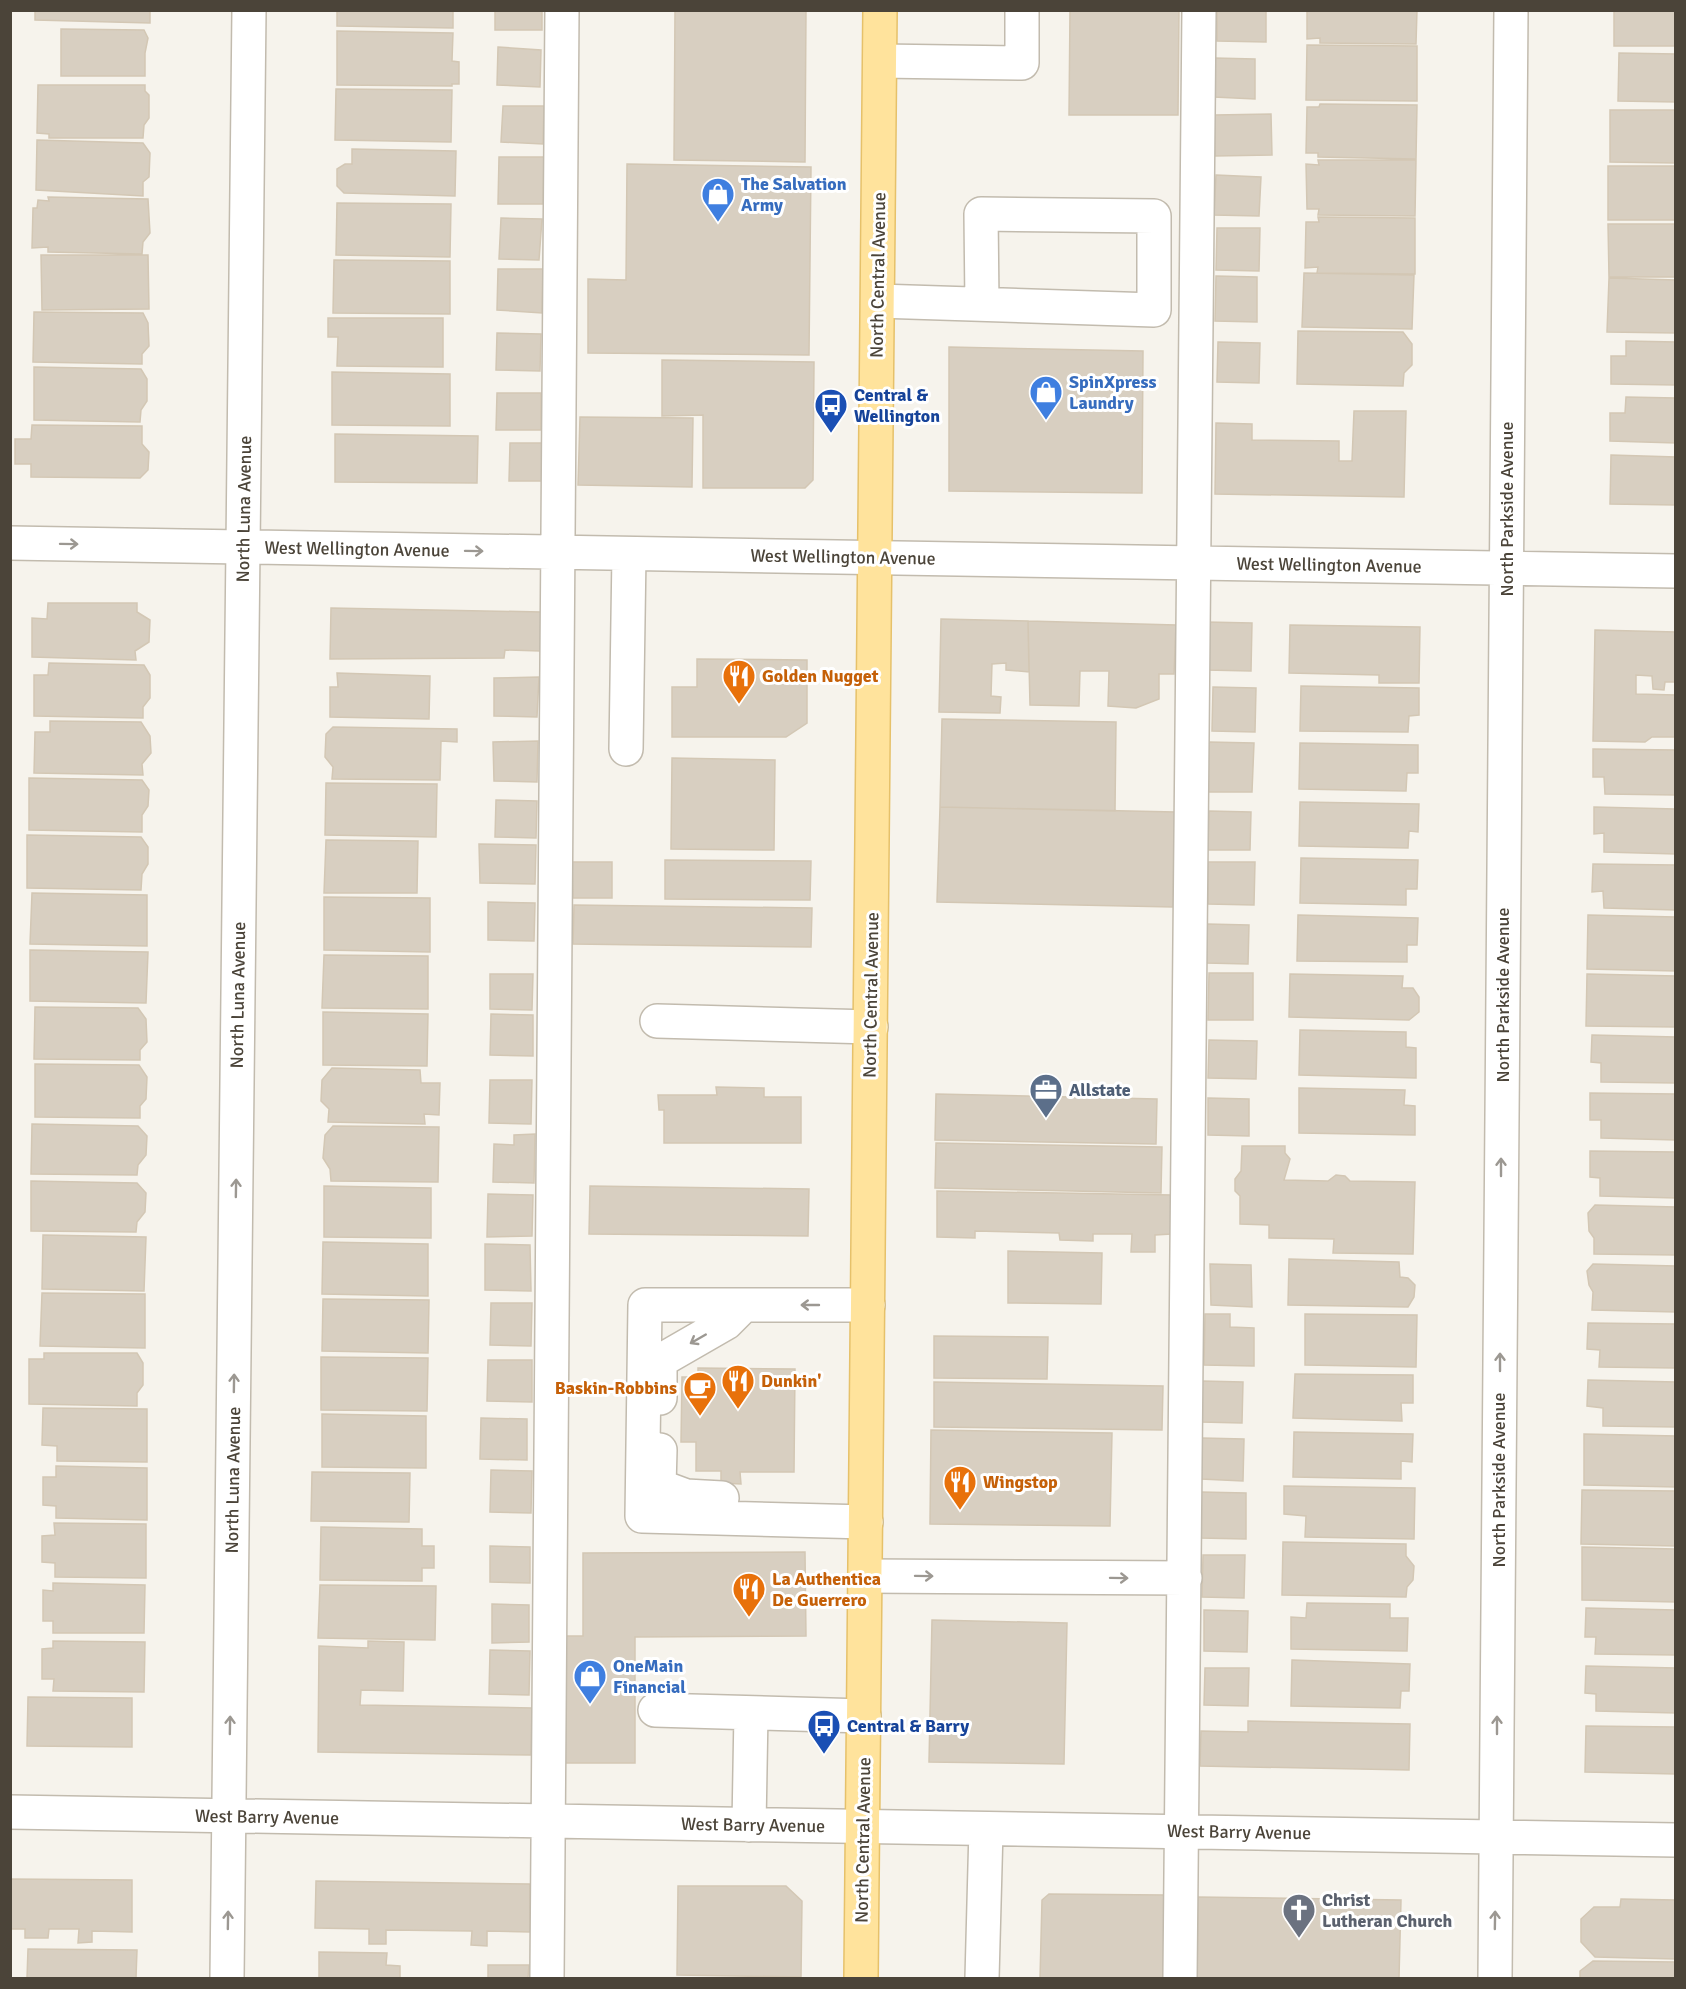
<svg xmlns="http://www.w3.org/2000/svg" width="1686" height="1989" font-family="Signika,sans-serif">
<style>
.building{fill:#d8cfc1;stroke:#d3c7b4;stroke-width:1.5}
.lines{fill:none;stroke-linecap:round;stroke-linejoin:round}
.minor-casing{stroke:#c2bbae;stroke-width:36}
.major-casing{stroke:#e6c16a;stroke-width:36}
.minor{stroke:#fff;stroke-width:33}
.major{stroke:#ffe39c;stroke-width:33}
.oneway{stroke:#9c9892}
.labels{text-anchor:middle;stroke-width:6;stroke-linejoin:round;paint-order:stroke}
.shop-label{font-size:18px;font-weight:bold;fill:#366cbe;stroke:#fff;text-anchor:start}
.street-label{font-size:18px;fill:#4b4439;stroke:#fff}
.transit-label{font-size:18px;font-weight:bold;fill:#164399;stroke:#fff;text-anchor:start}
.food-label{font-size:18px;font-weight:bold;fill:#c56008;stroke:#fff;text-anchor:start}
.service-label{font-size:18px;font-weight:bold;fill:#4e5e75;stroke:#fff;text-anchor:start}
.worship-label{font-size:18px;font-weight:bold;fill:#5b616d;stroke:#fff;text-anchor:start}
</style>
<rect width="100%" height="100%" fill="#f6f3ec"/>
<!-- building -->
<path class="building" d="M35 10H150V23L35 20Z
M337 10H453V28L337 26Z
M495 10H542V30H495Z
M675 10H806L805 162 674 160Z
M1070 10H1179L1178 115H1069Z
M1217 10H1266V42L1217 41Z
M1307 10H1417L1416 44 1320 43V38L1307 39Z
M1614 10H1676V46H1614Z
M61 29 144 30 148 38 145 53V76H61Z
M337 31 453 33 452 61 459 62V84H452V86L337 85Z
M1307 45 1417 46V101L1306 100Z
M498 47 541 50 540 87 497 85Z
M1619 53 1676 54V102L1618 101Z
M1214 58 1255 59V99L1214 97Z
M38 85H145V91L149 95V118L144 125 143 138H49V134L37 133Z
M336 89 452 90 451 142 335 140Z
M1320 104 1417 105 1416 159 1318 157V153H1306L1307 107H1319Z
M503 106H544L543 144 501 142Z
M1610 110H1676V163L1610 162Z
M1271 114 1272 155 1215 156V115Z
M37 140 143 143 150 153 149 177 143 182V196L36 190Z
M352 149 456 151 455 196 344 193 337 186V169L345 164H352Z
M499 157H544L543 204H498Z
M1318 160H1416L1415 216 1318 215 1319 209H1307L1306 164 1319 165Z
M627 164 811 167 809 355 588 353V279L626 280Z
M1608 166H1676V220H1608Z
M1216 175 1261 177 1259 216 1214 215Z
M48 197 148 199 150 233 143 242 142 254 48 252V247L32 248 33 208H37L38 200 49 201Z
M337 203 451 204 450 257 336 255Z
M1318 217 1415 218V274L1317 273 1318 267 1305 268 1306 222H1319Z
M501 218 542 219 539 260 499 259Z
M1608 224H1676V277H1609Z
M1217 228H1260L1259 271 1216 270Z
M41 255H148L149 309 42 310Z
M334 260 450 261V314L333 313Z
M498 269H543L542 313 497 310Z
M1304 273 1414 275 1412 329 1302 327Z
M1216 276 1257 277V322L1215 321Z
M1609 278 1676 280V333L1607 332Z
M34 312 143 313 148 323 149 346 142 354V364L33 362Z
M328 318H443V367L337 366 338 337H328Z
M1298 331 1403 332 1412 344V365L1404 373 1403 386 1297 384Z
M497 333 541 334 540 371 496 370Z
M1626 341 1676 342V385L1611 384V356H1626Z
M1218 342 1260 343 1259 383 1217 382Z
M949 347 1143 351 1142 493 949 491Z
M662 360 814 362 813 480 805 488H703V415L662 416Z
M34 367 141 369 147 379V401L141 410 140 422 34 420Z
M332 372 450 374V426L332 425Z
M497 393H541V430H496Z
M1626 397 1676 398V443L1610 441V413H1625Z
M1354 411H1406L1404 497 1215 494 1216 423 1252 424V440L1339 441V461H1352Z
M580 417 693 418 692 487 578 485Z
M32 425 142 426V444L149 452 148 470 140 478 31 477V464H15V439H31Z
M335 434 478 436 477 483 335 482Z
M510 443H544L543 481H509Z
M1611 455 1676 457V505L1610 504Z
M48 603H137V612L150 620 149 642 135 651 136 660 32 657V618L47 619Z
M331 608 541 612 540 651 505 650 504 658 330 659Z
M941 619 1028 621 1029 672 1006 670V663L992 664 991 696 1001 697 1000 713 939 712Z
M1028 621 1176 625 1174 674H1159V699L1136 708 1108 706 1109 671H1080L1079 706 1030 705Z
M1206 622 1252 623 1251 671 1206 670Z
M1290 625 1420 627 1419 683H1379V675L1289 673Z
M1595 630 1676 632V682H1665L1664 690 1653 689 1652 676 1636 675V694L1676 695V737H1652L1645 742 1593 741Z
M697 659 807 660V723L786 737H672V687H697Z
M49 663 144 665 150 675V698L143 707V718L34 716V675H48Z
M337 673 430 676 429 719 330 717V687H338Z
M539 677 537 717 494 716V678Z
M1301 686 1419 688V715L1409 716 1408 732 1300 731Z
M1213 687 1256 688 1255 732 1212 731Z
M942 719 1116 722 1115 811 940 807Z
M50 721 141 722 150 736 151 753 142 764 143 775 34 773 35 732H50Z
M333 727 457 729V742L441 741 440 780 332 779 333 767 325 757 326 734Z
M538 741 537 782 494 781 493 742Z
M1209 742 1254 743 1252 792H1208Z
M1300 743 1418 745V773H1407L1406 791 1299 789Z
M1593 749 1676 750V795L1605 794 1604 777H1593Z
M672 758 775 760 774 850 671 849Z
M29 778 142 780 149 790 148 806 142 815V832L29 830Z
M326 783 437 784 436 837 325 835Z
M496 800 537 801 536 838 495 837Z
M1300 802 1419 804 1418 832 1409 831 1408 848 1299 846Z
M940 807 1175 812 1173 907 937 902Z
M1594 807 1676 809V854L1604 852V833L1594 834Z
M1209 811 1251 812 1250 850H1208Z
M27 835 141 837 148 847V864L142 874 141 890 27 888Z
M326 840 418 841 417 893H324Z
M479 844 536 845 535 884 480 883Z
M1301 858 1418 860 1417 889H1406V905L1300 903Z
M665 860 811 861 810 900 665 899Z
M572 862H612V898H573Z
M1208 862H1255L1254 905 1208 904Z
M1593 864 1676 865V910L1604 908 1603 891 1592 892Z
M32 893 147 895V946L30 944Z
M324 897 430 898V952L324 950Z
M488 902 535 903 534 941 488 940Z
M574 905 812 908 811 947 573 944Z
M1298 915 1418 918 1417 945H1407V962L1297 961Z
M1588 915 1676 917V971L1587 969Z
M1207 924 1249 925 1248 964 1206 963Z
M30 950 148 952 146 1003 30 1001Z
M324 955 428 956V1009L322 1008Z
M1209 973H1253V1020H1208Z
M490 974H533L532 1010 490 1009Z
M1290 974 1403 976 1402 988H1413L1419 997V1012L1409 1020 1289 1017Z
M1587 974 1676 976V1027L1586 1026Z
M35 1007 138 1008 146 1019 147 1042 140 1050V1060L34 1059Z
M323 1012 428 1014 427 1066 323 1065Z
M491 1014 533 1015V1056L490 1055Z
M1300 1030 1406 1032V1047L1416 1048V1078L1299 1075Z
M1592 1035 1676 1037V1083L1601 1082V1063L1591 1062Z
M1209 1040 1257 1041 1256 1079 1208 1078Z
M35 1064 139 1065 147 1077 146 1099 140 1106V1118L35 1117Z
M332 1068 420 1070 421 1083H440L439 1115 424 1114 425 1124 328 1122 329 1109 321 1101 322 1080Z
M490 1080H532L531 1124 489 1123Z
M716 1087 764 1088V1097H801V1143H664V1110H659L658 1095H717Z
M1299 1088 1405 1090 1404 1105 1415 1106V1135L1299 1133Z
M1590 1093 1676 1094V1140L1601 1138V1120H1590Z
M936 1094 1157 1099 1156 1144 935 1140Z
M1208 1098 1249 1099V1136L1208 1135Z
M32 1124 138 1126 147 1136 146 1155 138 1165 137 1175 31 1174Z
M333 1126 439 1127 438 1182 331 1181 330 1169 323 1158 325 1135Z
M535 1134 534 1183 493 1182 494 1144 514 1145V1135Z
M936 1143 1162 1147 1161 1193 935 1188Z
M1242 1146H1285V1153L1290 1159 1284 1180 1328 1181 1336 1175 1345 1176 1350 1181 1415 1182 1413 1254 1333 1253 1334 1239 1269 1238V1225L1240 1224V1196L1235 1191V1179L1241 1171Z
M1590 1151 1676 1152V1198L1600 1196V1178L1590 1177Z
M31 1181 137 1183 146 1193 145 1212 137 1222 136 1232 31 1231Z
M324 1186 431 1188V1238L324 1237Z
M590 1186 809 1189 808 1236 589 1234Z
M937 1191 1172 1195 1171 1234 1155 1235V1252H1131L1132 1234H1093V1241L1060 1240 1059 1233 975 1231V1238L937 1237Z
M488 1194 533 1195 532 1236 487 1237Z
M1595 1205 1676 1207V1255L1594 1254V1238L1589 1231 1588 1213Z
M43 1235 146 1237 144 1291 42 1289Z
M323 1242 428 1244V1296L322 1294Z
M485 1244 530 1245 531 1291 485 1290Z
M1008 1251 1102 1253 1101 1304 1008 1303Z
M1289 1259 1399 1262 1400 1277 1408 1278 1415 1285 1414 1297 1408 1307 1288 1305Z
M1210 1264 1251 1265 1252 1307 1211 1305Z
M1593 1264 1676 1266V1312L1592 1310 1593 1292 1589 1285 1587 1271Z
M42 1293 145 1294V1348L40 1346Z
M323 1299 429 1300 428 1353 322 1351Z
M491 1303H532L531 1346 490 1345Z
M1205 1314H1230V1327L1254 1328V1366L1204 1365Z
M1305 1314 1417 1315 1416 1367 1305 1365Z
M1588 1323 1676 1324V1368L1599 1367 1600 1350 1587 1349Z
M934 1336 1048 1337 1047 1379 934 1378Z
M44 1353H137L143 1363V1385L137 1393V1406L29 1404V1359H44Z
M321 1357 428 1358 427 1411 321 1410Z
M488 1360H532V1402L487 1401Z
M698 1368 795 1369 794 1472H740L741 1484 721 1483V1471H696V1442H681L682 1377H698Z
M1295 1374 1413 1375V1403H1401L1402 1421 1293 1418Z
M1588 1380 1676 1382V1427L1603 1426V1408L1587 1406Z
M1202 1381 1243 1382 1242 1423 1201 1422Z
M934 1382 1163 1386 1162 1430 934 1427Z
M43 1408 147 1409V1462L57 1461V1446L42 1445Z
M322 1414 426 1416V1468L322 1467Z
M481 1418 527 1419V1460L480 1459Z
M931 1430 1112 1433 1110 1526 930 1524Z
M1294 1432 1413 1434 1412 1462 1401 1461V1479L1293 1477Z
M1584 1434 1676 1436V1487L1584 1485Z
M1202 1438 1244 1439 1243 1481 1201 1479Z
M56 1466 147 1468V1520L56 1518V1506L43 1505V1477H56Z
M491 1470 532 1471 531 1513 490 1512Z
M312 1472 410 1473 409 1522 311 1521Z
M1284 1486 1415 1488 1414 1539 1305 1537 1306 1516 1284 1514Z
M1582 1490 1676 1491V1546L1581 1544Z
M1201 1492 1246 1493V1539L1200 1538Z
M54 1523 146 1524V1578L55 1577V1563L42 1562V1536L55 1535Z
M321 1527 422 1529V1546H434V1568H422V1581L320 1580Z
M1283 1542 1406 1544V1556L1414 1566 1413 1580 1407 1587 1406 1597 1282 1595Z
M490 1546 530 1547V1583L490 1582Z
M1582 1547 1676 1549V1602L1582 1600Z
M805 1552 806 1636 635 1637V1763H564V1636H583V1553Z
M1203 1555H1245L1244 1598 1202 1597Z
M53 1583 145 1585 144 1633H53V1621H43V1590L53 1591Z
M320 1585 436 1586 435 1640 318 1638Z
M1307 1603 1390 1604V1618H1408L1407 1651 1291 1649V1617L1306 1618Z
M492 1604 529 1605V1642L492 1643Z
M1586 1608 1676 1610V1655L1595 1654 1596 1637H1585Z
M1204 1610 1248 1611 1247 1652 1204 1651Z
M932 1620 1067 1623 1064 1764 929 1762Z
M53 1641 145 1642 144 1692 53 1691 54 1679H42V1649L53 1648Z
M368 1641 404 1642 403 1691 361 1690 360 1705 532 1708 531 1755 318 1752 319 1646 368 1648Z
M490 1650 530 1651 529 1695 489 1694Z
M1292 1660 1410 1664 1409 1691H1401L1400 1708 1291 1706Z
M1586 1666 1676 1668V1713L1596 1711V1694L1585 1693Z
M1205 1668H1249L1248 1706 1204 1705Z
M28 1697 132 1698V1747L27 1746Z
M1248 1721 1410 1724 1409 1770 1200 1766 1201 1731 1248 1732Z
M1586 1726 1676 1727V1774L1585 1772Z
M10 1879 132 1880V1932L92 1931V1942L78 1943 79 1929H49L48 1938H25V1929H10Z
M316 1881 530 1884V1932L487 1931V1946L471 1945 472 1931 386 1930V1944H369V1929L315 1928Z
M678 1886H786L802 1901 801 1977 677 1975Z
M1049 1894 1165 1895 1164 1978H1040L1042 1900Z
M1198 1897 1401 1900 1399 1978H1197Z
M1621 1899 1676 1900V1959L1595 1957 1581 1942V1919L1594 1907H1620Z
M28 1949 137 1950 136 1978H27Z
M319 1952 387 1953 386 1965 400 1966V1978H319Z
M1593 1961 1676 1962V1978H1580V1971Z
M488 1965H529L528 1978H488Z"/>
<g class="lines">
<!-- minor casing -->
<g class="minor-casing">
<path id="minor" d="M880 61 1022 63V10
M878 301 1154 310V216L981 214 982 304
M10 543 1676 571
M626 749 629 554
M657 1021 871 1027
M660 1398V1361L726 1323 744 1305
M660 1450 659 1486 686 1496 722 1498
M866 1522 642 1516 645 1305H868
M865 1576 1185 1578
M655 1710 864 1716
M10 1812 1676 1840
M749 1825 751 1713
M227 1978 249 10
M547 1978 562 10
M982 1978 986 1829
M1180 1978 1199 10
M1495 1978 1511 10"/>
</g>
<!-- major casing -->
<g class="major-casing">
<path id="major" d="M861 1978 880 10"/>
</g>
<!-- minor -->
<use href="#minor" class="minor"/>
<!-- major -->
<use href="#major" class="major"/>
</g>
<!-- one-way arrows -->
<defs><path id="oneway-shaft" d="M-6 0H5M1.5-3L5.5 0L1.5 3" fill="none" stroke-width="1.6" stroke-linecap="round" stroke-linejoin="round" transform="scale(1.5)"/></defs>
<g class="oneway">
<use href="#oneway-shaft" transform="translate(69 544) rotate(1)"/>
<use href="#oneway-shaft" transform="translate(474 551) rotate(1)"/>
<use href="#oneway-shaft" transform="translate(1501 1167) rotate(-90)"/>
<use href="#oneway-shaft" transform="translate(236 1188) rotate(-89)"/>
<use href="#oneway-shaft" transform="translate(810 1305) rotate(-180)"/>
<use href="#oneway-shaft" transform="translate(698 1339) rotate(150)"/>
<use href="#oneway-shaft" transform="translate(1500 1362) rotate(-90)"/>
<use href="#oneway-shaft" transform="translate(234 1383) rotate(-89)"/>
<use href="#oneway-shaft" transform="translate(924 1576) rotate(1)"/>
<use href="#oneway-shaft" transform="translate(1119 1578) rotate(1)"/>
<use href="#oneway-shaft" transform="translate(230 1725) rotate(-89)"/>
<use href="#oneway-shaft" transform="translate(1497 1725) rotate(-90)"/>
<use href="#oneway-shaft" transform="translate(228 1920) rotate(-89)"/>
<use href="#oneway-shaft" transform="translate(1495 1920) rotate(-89)"/>
</g>
<!-- icons -->
<defs>
<g id="shop-pin" transform="scale(1.725)"><path d="M0 17L-7.5 6A9.5 9.5 0 1 1 7.5 6Z" fill="#3f7fe0" stroke="#fff"/><path d="M-5-2.5h2.3a2.7 3.5 0 0 1 5.4 0H5L5.5 6h-11ZM-1.5-2.5h3a1.5 2.3 0 0 0-3 0Z" fill="#fff"/></g>
<g id="bus-pin" transform="scale(1.725)"><path d="M0 17L-7.5 6A9.5 9.5 0 1 1 7.5 6Z" fill="#1a4fb4" stroke="#fff"/><path d="M-5-6H5V4H4V6H2V4H-2V6H-4V4H-5ZM-3.5-4V0h7V-4ZM-3.5 1.2v1.5H-2V1.2ZM2 1.2v1.5H3.5V1.2Z" fill="#fff"/></g>
<g id="restaurant-pin" transform="scale(1.725)"><path d="M0 17L-7.5 6A9.5 9.5 0 1 1 7.5 6Z" fill="#e8710a" stroke="#fff"/><path d="M-5-6h1v4h1v-4h1v4h1v-4h1v5L-1.5 .5V6h-2V.5L-5-1ZM5-6V6H3V1.5H1.5Q1.5-4 5-6Z" fill="#fff"/></g>
<g id="office-pin" transform="scale(1.725)"><path d="M0 17L-7.5 6A9.5 9.5 0 1 1 7.5 6Z" fill="#5c6f8a" stroke="#fff"/><path d="M-6-3h4V-5.5h4V-3h4V5H-6ZM-1-4.5V-3h2v-1.5ZM-6 0V1H6V0Z" fill="#fff"/></g>
<g id="cafe-pin" transform="scale(1.725)"><path d="M0 17L-7.5 6A9.5 9.5 0 1 1 7.5 6Z" fill="#e8710a" stroke="#fff"/><path d="M-5.5-4.5H6V0H3Q3 3.5 0 3.5H-2.5Q-5.5 3.5-5.5 0ZM3-3.2v2h1.7v-2ZM-6 4.5H4V6H-6Z" fill="#fff"/></g>
<g id="church-pin" transform="scale(1.725)"><path d="M0 17L-7.5 6A9.5 9.5 0 1 1 7.5 6Z" fill="#6b7280" stroke="#fff"/><path d="M-1.2-6h2.4v3.5h3.3v2.4h-3.3V6h-2.4V-.1h-3.3v-2.4h3.3Z" fill="#fff"/></g>
</defs>
<g fill-rule="evenodd">
<use href="#shop-pin" x="718" y="194"/>
<use href="#shop-pin" x="1046" y="392"/>
<use href="#bus-pin" x="831" y="405"/>
<use href="#restaurant-pin" x="739" y="676"/>
<use href="#office-pin" x="1046" y="1090"/>
<use href="#restaurant-pin" x="738" y="1381"/>
<use href="#cafe-pin" x="700" y="1388"/>
<use href="#restaurant-pin" x="960" y="1482"/>
<use href="#restaurant-pin" x="749" y="1589"/>
<use href="#shop-pin" x="590" y="1676"/>
<use href="#bus-pin" x="824" y="1726"/>
<use href="#church-pin" x="1299" y="1910"/>
</g>
<g class="labels">
<!-- shop labels -->
<g class="shop-label">
<text x="741" y="190">The Salvation<tspan x="741" dy="21">Army</tspan></text>
<text x="1069" y="388">SpinXpress<tspan x="1069" dy="21">Laundry</tspan></text>
<text x="613" y="1672">OneMain<tspan x="613" dy="21">Financial</tspan></text>
</g>
<!-- street labels -->
<g class="street-label">
<text transform="translate(878 275) rotate(-89)" y="6">North Central Avenue</text>
<text transform="translate(244 509) rotate(-89)" y="6">North Luna Avenue</text>
<text transform="translate(1507 509) rotate(-90)" y="6">North Parkside Avenue</text>
<text transform="translate(357 549) rotate(1)" y="6">West Wellington Avenue</text>
<text transform="translate(843 557) rotate(1)" y="6">West Wellington Avenue</text>
<text transform="translate(1329 565) rotate(1)" y="6">West Wellington Avenue</text>
<text transform="translate(238 995) rotate(-89)" y="6">North Luna Avenue</text>
<text transform="translate(871 995) rotate(-89)" y="6">North Central Avenue</text>
<text transform="translate(1503 995) rotate(-90)" y="6">North Parkside Avenue</text>
<text transform="translate(233 1480) rotate(-89)" y="6">North Luna Avenue</text>
<text transform="translate(1499 1480) rotate(-90)" y="6">North Parkside Avenue</text>
<text transform="translate(267 1817) rotate(1)" y="6">West Barry Avenue</text>
<text transform="translate(753 1825) rotate(1)" y="6">West Barry Avenue</text>
<text transform="translate(1239 1832) rotate(1)" y="6">West Barry Avenue</text>
<text transform="translate(863 1840) rotate(-89)" y="6">North Central Avenue</text>
</g>
<!-- transit labels -->
<g class="transit-label">
<text x="854" y="401">Central &amp;<tspan x="854" dy="21">Wellington</tspan></text>
<text x="847" y="1732">Central &amp; Barry</text>
</g>
<!-- food labels -->
<g class="food-label">
<text x="762" y="682">Golden Nugget</text>
<text x="761" y="1387">Dunkin'</text>
<text x="677" y="1394" text-anchor="end">Baskin-Robbins</text>
<text x="983" y="1488">Wingstop</text>
<text x="772" y="1585">La Authentica<tspan x="772" dy="21">De Guerrero</tspan></text>
</g>
<!-- service labels -->
<g class="service-label">
<text x="1069" y="1096">Allstate</text>
</g>
<!-- worship labels -->
<g class="worship-label">
<text x="1322" y="1906">Christ<tspan x="1322" dy="21">Lutheran Church</tspan></text>
</g>
</g>
<!-- border -->
<rect width="1686" height="1989" fill="none" stroke="#4b4439" stroke-width="24"/>
</svg>
